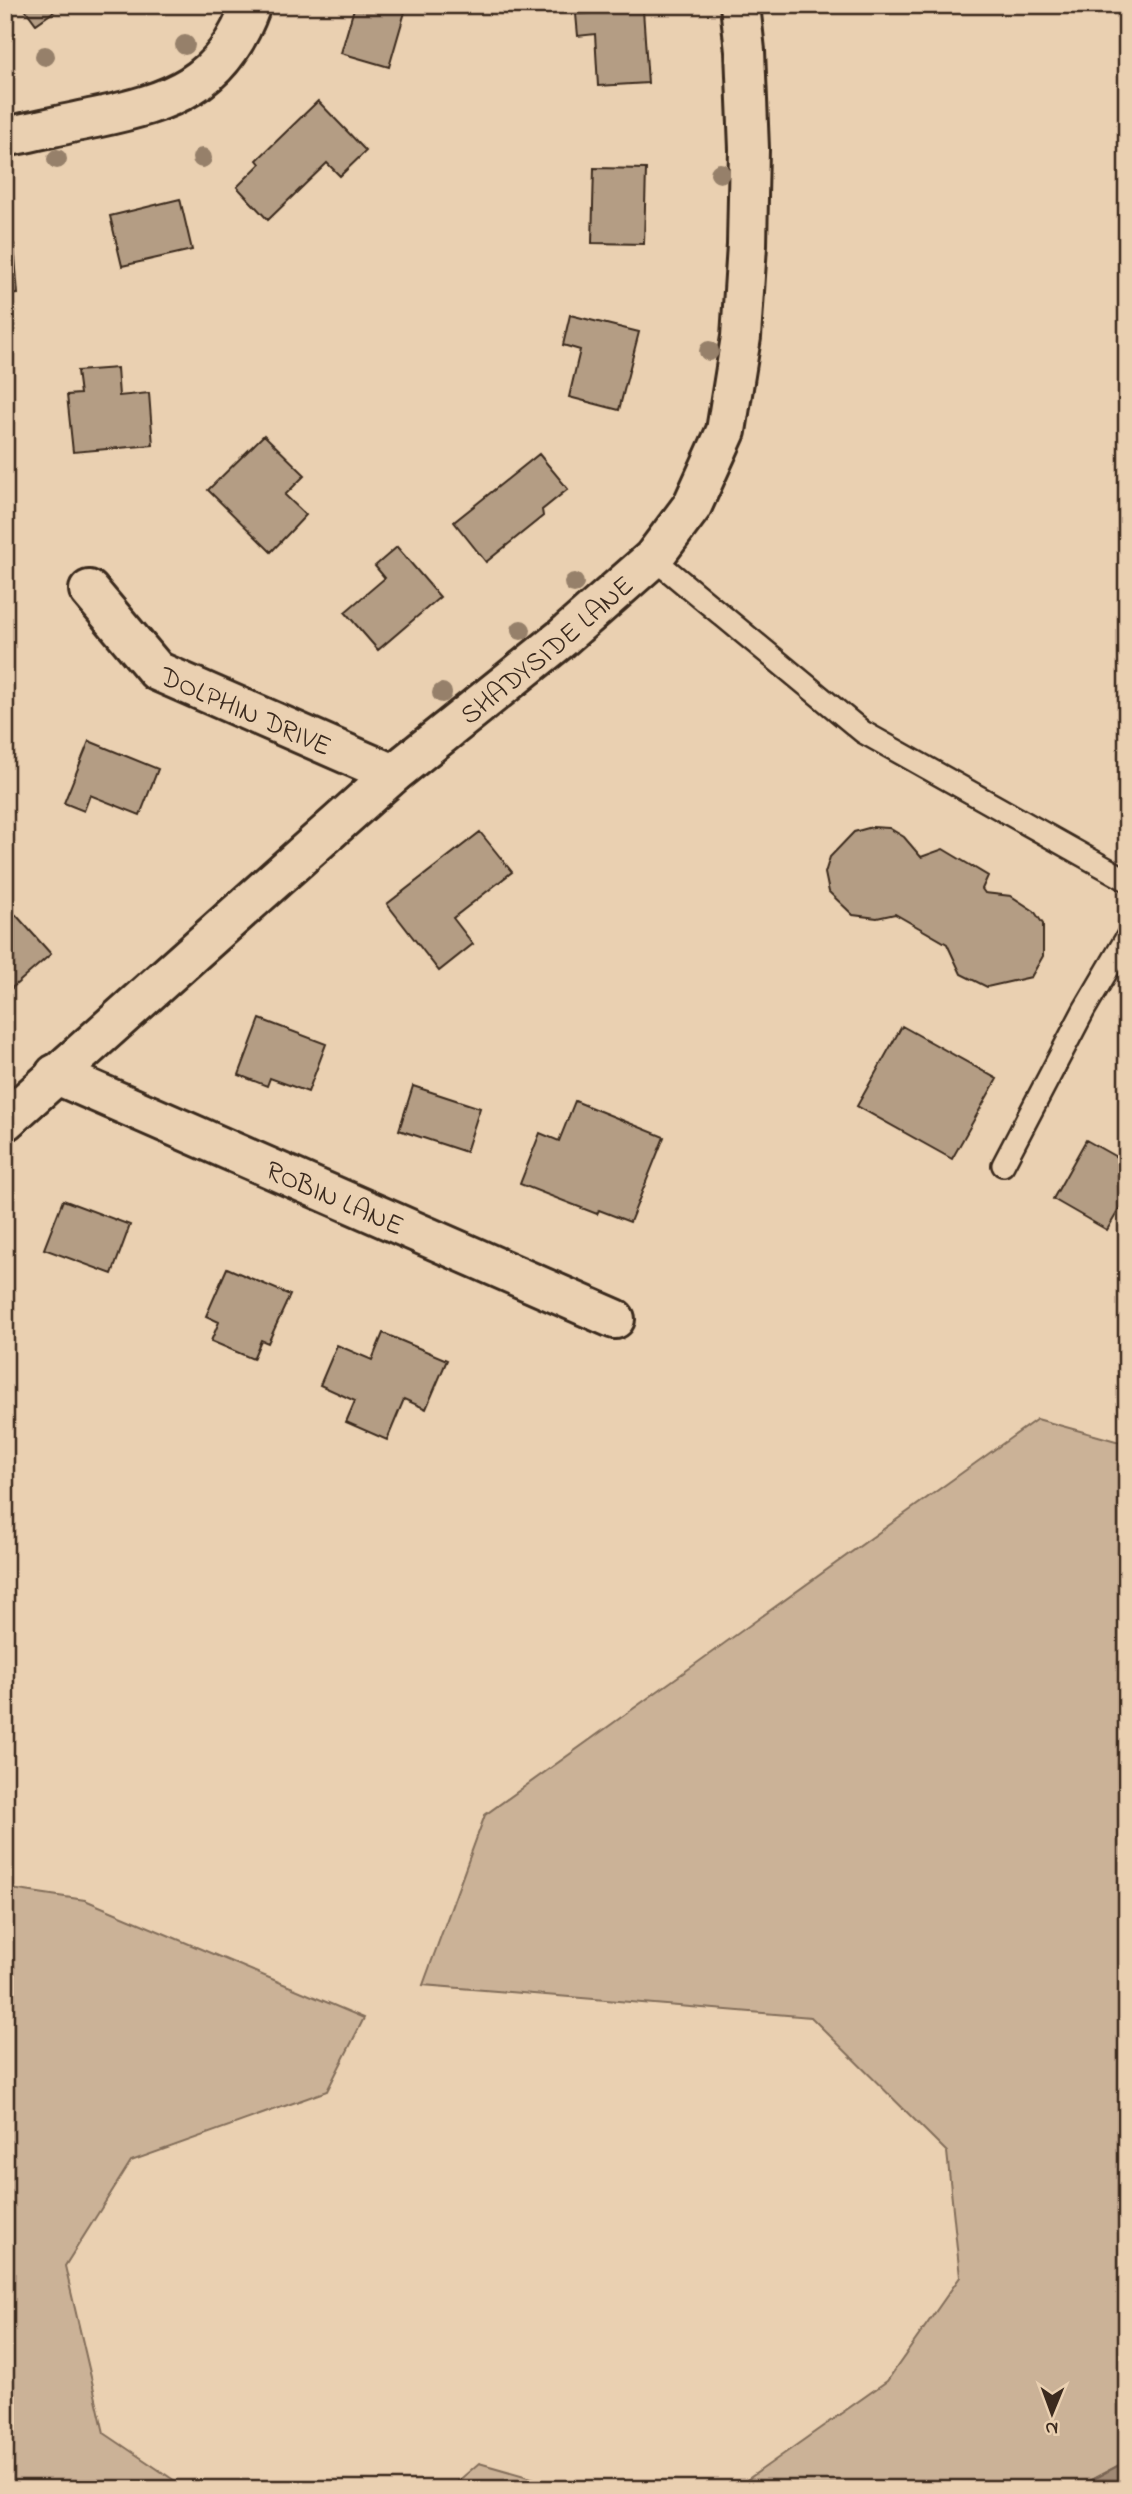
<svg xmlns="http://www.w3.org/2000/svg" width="1132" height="2494" font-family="'Indie Flower',sans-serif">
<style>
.green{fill:#cbb297;stroke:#836e5a;stroke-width:2}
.water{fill:#a18a74;stroke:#786452;stroke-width:2}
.building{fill:#b49d84;stroke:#3b2a1e;stroke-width:2}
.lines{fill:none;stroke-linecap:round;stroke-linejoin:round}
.lane-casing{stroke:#3b2a1e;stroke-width:26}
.street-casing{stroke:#3b2a1e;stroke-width:44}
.secondary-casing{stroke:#3b2a1e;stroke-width:44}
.lane{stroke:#ead0b1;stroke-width:21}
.street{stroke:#ead0b1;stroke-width:38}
.secondary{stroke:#ead0b1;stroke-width:38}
.tree{fill:#96806a}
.labels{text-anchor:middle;stroke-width:6;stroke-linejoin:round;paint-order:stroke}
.street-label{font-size:28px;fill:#3b2a1e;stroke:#ead0b1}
</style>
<rect width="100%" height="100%" fill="#ead0b1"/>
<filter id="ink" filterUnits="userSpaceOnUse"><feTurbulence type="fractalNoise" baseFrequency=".0143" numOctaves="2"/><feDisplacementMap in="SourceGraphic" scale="14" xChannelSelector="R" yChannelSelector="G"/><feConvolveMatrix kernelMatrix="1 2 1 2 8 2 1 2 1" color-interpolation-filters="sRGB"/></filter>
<g filter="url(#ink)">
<!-- green -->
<path class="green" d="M1037 1419 1127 1444V2461L1074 2489H734L887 2381 960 2277 947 2152 811 2017 423 1985 485 1815Z
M5 1888 85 1900 364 2018 327 2091 131 2161 65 2266 104 2433 187 2489H5Z
M479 2463 570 2489H449Z"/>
<!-- water -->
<path class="water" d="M1127 2461V2489H1074Z"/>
<!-- building -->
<path class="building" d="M22 5H63L36 24Z
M355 5H407L389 67 341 53Z
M643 10 648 83 598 86 595 34 578 36 576 14Z
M318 101 366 151 340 176 327 163 268 220 237 187 260 164 257 160Z
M594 168 646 169 644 244 592 243Z
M180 199 192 250 122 266 110 216Z
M5 244H14L18 294 5 295Z
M570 315 639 332 619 410 569 397 580 350 563 345Z
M117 368 119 396 149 393 153 445 73 452 67 395 80 394 77 371Z
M264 435 305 475 285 495 306 515 271 552 208 490Z
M539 454 568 489 542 510 543 516 486 562 454 522Z
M397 547 440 597 378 650 345 612 385 578 375 566Z
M89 741 158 769 140 815 90 795 84 811 64 803Z
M872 827 889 828 904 837 921 857 943 849 988 876 982 889 985 893 1011 896 1034 911 1043 924V956L1031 977 987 987 961 974 947 944 895 914 877 918 853 915 829 892 825 873 830 857 854 832Z
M480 832 512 872 453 918 473 944 439 971 387 904Z
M16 915 51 954 5 994V925Z
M260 1019 326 1044 308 1092 270 1078 267 1086 239 1075Z
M902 1026 997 1079 952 1159 857 1106Z
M413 1086 480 1108 466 1152 399 1130Z
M575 1101 664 1137 630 1222 599 1210 597 1214 520 1184 540 1133 559 1141Z
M1086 1140 1127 1163V1196L1107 1230 1053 1199Z
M63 1200 130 1225 112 1274 44 1249Z
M227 1268 290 1295 268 1343 261 1340 253 1359 211 1341 219 1322 206 1316Z
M383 1333 447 1360 426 1409 404 1399 387 1440 346 1422 355 1401 320 1385 337 1345 372 1360Z"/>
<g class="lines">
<!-- lane casing -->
<g class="lane-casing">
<path id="lane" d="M653 558 863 732 1127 880
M1003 1165 1084 1010 1127 937"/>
</g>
<!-- street casing -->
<g class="street-casing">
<g id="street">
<path d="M5 137C35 131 65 124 95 118 171 102 223 85 251 5"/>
<path id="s1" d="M89 590 157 671 393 774"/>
<path id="s2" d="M55 1074 615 1319"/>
</g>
</g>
<!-- secondary casing -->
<g class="secondary-casing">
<g id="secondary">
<path id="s3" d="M5 1121 393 774 561 639 653 558 692 506 726 431 741 337 747 245 749 149 745 51 740 5"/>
</g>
</g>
<!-- lane -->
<use href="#lane" class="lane"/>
<!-- street -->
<use href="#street" class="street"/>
<!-- secondary -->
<use href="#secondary" class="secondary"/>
</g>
<!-- trees -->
<g class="tree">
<circle cx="185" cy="45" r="10"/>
<circle cx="45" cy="56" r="10"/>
<circle cx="202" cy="158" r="10"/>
<circle cx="57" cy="159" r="10"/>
<circle cx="720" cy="173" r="10"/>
<circle cx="709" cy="351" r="10"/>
<circle cx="574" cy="583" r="10"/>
<circle cx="521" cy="630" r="10"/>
<circle cx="442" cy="693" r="10"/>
</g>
</g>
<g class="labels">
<!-- street labels -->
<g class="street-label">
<text dy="10" stroke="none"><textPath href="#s3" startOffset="718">SHADYSIDE LANE</textPath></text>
<text dy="10" stroke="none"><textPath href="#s1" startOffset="203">DOLPHIN DRIVE</textPath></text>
<text dy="10" stroke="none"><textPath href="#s2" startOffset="306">ROBIN LANE</textPath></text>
</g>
</g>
<!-- margin -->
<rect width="1132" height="2494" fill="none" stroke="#ead0b1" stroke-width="28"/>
<rect x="14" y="14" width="1104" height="2466" fill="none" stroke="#3b2a1e" stroke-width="2.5" filter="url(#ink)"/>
<!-- north arrow -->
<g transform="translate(1052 2413) rotate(181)" stroke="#ead0b1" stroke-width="5" paint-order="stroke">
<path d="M0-5L12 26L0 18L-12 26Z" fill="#3b2a1e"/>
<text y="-10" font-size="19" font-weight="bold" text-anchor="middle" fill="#3b2a1e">N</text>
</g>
</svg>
